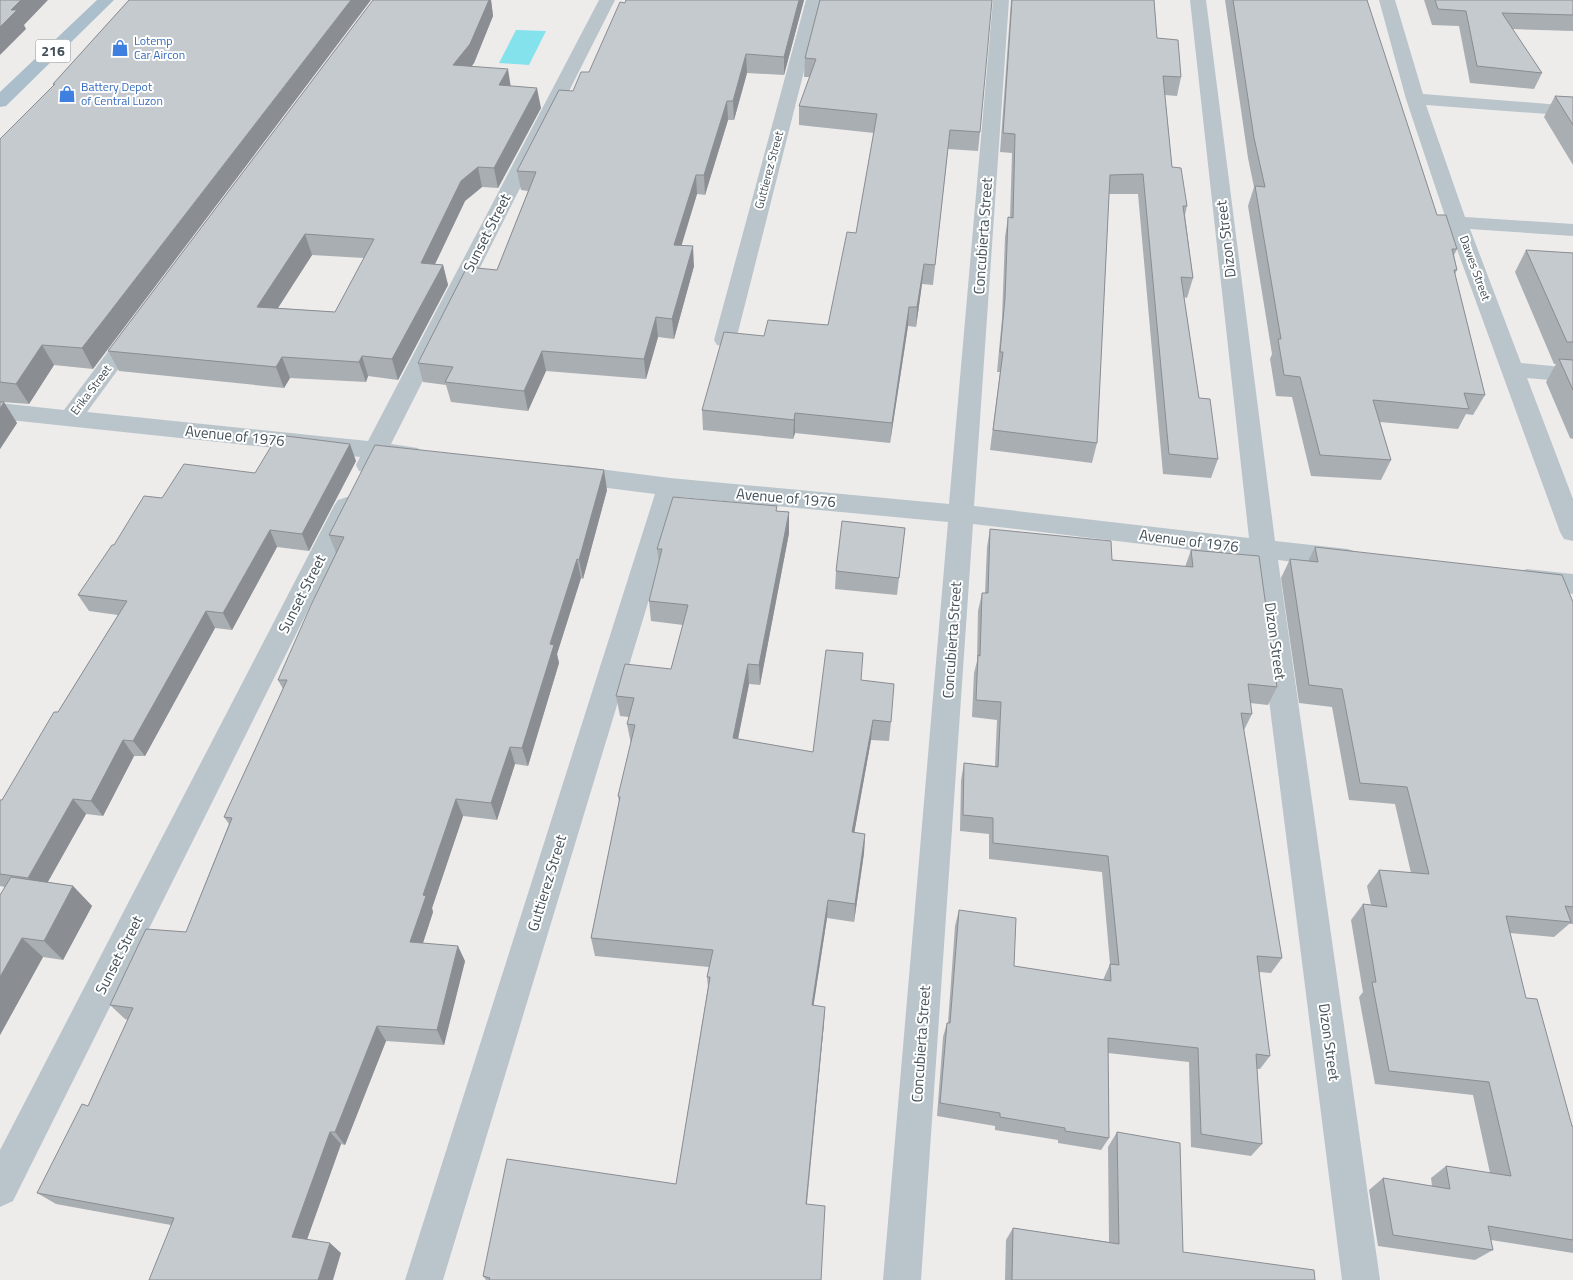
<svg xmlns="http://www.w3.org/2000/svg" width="1573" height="1280" font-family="'Titillium Web',sans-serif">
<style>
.water{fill:#83e2ec}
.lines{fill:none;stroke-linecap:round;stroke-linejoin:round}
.minor{fill:#b9c5cb;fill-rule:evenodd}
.major{fill:#aabfcb;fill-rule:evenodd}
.wall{fill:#a9aeb2;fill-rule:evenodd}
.shaded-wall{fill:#8a8d91}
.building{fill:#c5cacf;stroke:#8a8d91;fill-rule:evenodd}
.labels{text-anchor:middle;stroke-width:4;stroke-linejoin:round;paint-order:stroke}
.far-shop-label{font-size:12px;fill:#366cbe;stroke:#fff;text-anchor:start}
.far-street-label{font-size:12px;fill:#445159;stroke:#fff}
.shield{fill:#fff;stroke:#7c858b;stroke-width:1}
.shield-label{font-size:14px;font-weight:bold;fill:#445159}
.street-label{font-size:15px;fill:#445159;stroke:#fff}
</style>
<rect width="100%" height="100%" fill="#eeebeb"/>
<!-- water -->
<path class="water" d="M516 30 546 31 529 65 499 63Z"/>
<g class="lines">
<!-- minor -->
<path class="minor" d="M599 0H615L391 444 418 448 421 454 418 460 409 462 383 460 377 471 368 473 359 471 356 465 360 457 0 419V403L64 410 128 325 136 323 144 325 147 330 87 412 368 441Z
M806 0H822L736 340 733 345 725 347 717 345 714 340Z
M993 0H1009L974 506 1249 538 1190 0H1206L1275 541 1348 549 1357 552 1361 559 1357 566 1348 569 1278 560 1380 1280H1342L1251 557 973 524 921 1280H883L948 522 680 497 443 1280H405L655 494 568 483 559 480 556 474 559 468 568 465 670 478 949 504Z
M1379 0H1395L1423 94 1573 106V116L1426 105 1465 217 1573 224V236L1470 229 1521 363 1573 368V382L1527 378 1573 499V541L1564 539 1560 532 1447 222 1406 99Z
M347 497 356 500 360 506 13 1201 0 1207V1150L334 506 338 500Z
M1527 569 1573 574V594L1527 589 1518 586 1514 579 1518 572Z"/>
<!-- major -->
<path class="major" d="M97 0H114L6 106 0 107V92Z"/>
</g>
<!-- wall -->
<path class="wall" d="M129 0 93 369 54 365 29 404 2 402 17 423 0 449V139L54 86 53 84Z
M373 0H491L493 16 474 63 472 66 511 86 541 108 498 188 482 187 465 201 435 264 443 265 448 285 398 380 368 376 366 382 290 378 284 388 119 371 108 351ZM312 255 364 258 335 312 278 308Z
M804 0 784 75 747 73 734 120H728L705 195 697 194 681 245 694 266 674 339 658 337 646 379 546 371 528 411 451 402 446 385 423 382 418 363 497 270 528 191 521 190 517 171 573 91 589 72Z
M820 0 980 132 978 151 948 149 933 285 922 284 916 327 908 326 890 443 795 433 793 439 703 430 702 410 764 336 828 325 856 233 874 133 799 125V106L810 77H804L805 58Z
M1011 0H1154L1157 38 1181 77 1177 96 1165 95 1172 167 1187 206 1185 215 1193 278 1187 298 1184 297 1199 398 1218 459 1211 478 1163 474 1138 194H1109L1097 443 1092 463 990 450 1000 372H997L1002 318 1005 237 1008 217 1010 218 1012 153 1000 152Z
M1225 0H1367L1437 215 1457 249 1454 255 1457 270 1455 274 1485 395 1473 415 1466 414 1458 429 1380 422 1391 460 1381 480 1311 476 1292 397 1276 396 1270 359 1272 354 1248 206 1254 187 1248 158Z
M1424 0H1573V31L1512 29 1542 73 1534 89 1470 83 1459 26 1432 25Z
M1555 96 1573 97V165L1544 117Z
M1526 250 1573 253V439L1570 438 1546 382 1556 364H1554L1515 272Z
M356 461 309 551 277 547 232 630 215 628 145 756H134L103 816 86 814 48 882 73 886 92 906 63 960 43 957 0 1035V895L5 887 0 886V800H2L58 712 118 615 89 611 78 595 114 545 162 498 255 473Z
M607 490 583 579 581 578 557 654 559 663 528 766 515 764 497 820 463 816 432 908 433 912 423 943 465 961 444 1045 386 1041 345 1145 341 1144 307 1239 341 1253 171 1225 56 1204 37 1193 88 1106 128 1020 125 1019 110 1005 186 932 229 824 224 817 283 689 278 680 336 553 329 535Z
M777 511 789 512V533L760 685 749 684 738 739 813 752 861 680 891 722 889 741 871 740 854 833 865 834 864 853 854 922 827 918 813 1006 824 1023 807 1204 821 1280H486L483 1276 676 1184 708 987 707 977 709 967 595 956 591 938 619 802 618 796 631 744 627 724 629 717 620 716 616 696 671 669 683 625 651 621 649 601 659 562 657 549Z
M905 528 897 595 835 589 836 571Z
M990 529 1112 560 1185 567 1191 550 1277 687 1268 705 1250 703 1252 714 1244 730 1282 958 1271 973 1259 972 1270 1056 1260 1069H1257L1262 1144 1251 1156 1191 1147 1189 1062 1108 1053 1109 1138 1101 1150 1058 1143V1140L995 1130V1126L937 1116 943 1037 947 1023H948L955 926 959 910 1014 966 1103 980 1110 964 1102 872 989 859V834L960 831 961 780 964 763 995 766 997 720 972 717 974 673 977 661 978 611 982 593H985L987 547Z
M1315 547 1573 602V924H1569L1554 937 1510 933 1526 998 1572 1126H1573V1253L1491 1240 1493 1250 1475 1260 1378 1246 1369 1190 1383 1178 1432 1186 1431 1178 1446 1166 1490 1173 1473 1095 1375 1084 1359 997 1363 992 1351 920 1363 904 1371 905 1367 886 1379 870 1411 873 1395 804 1349 800 1332 707 1299 703 1281 578 1290 559 1308 561Z
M1117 1132 1183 1252 1315 1280H1005L1006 1240 1013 1228 1109 1242 1108 1147Z"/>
<!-- shaded-wall -->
<path class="shaded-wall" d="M21 0H48L24 25 26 29 0 55V27L11 10Z
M351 0H371L93 369 82 348Z
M489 0H491L493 16 474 63 457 84 453 65Z
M799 0H804L784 75V57Z
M746 54 747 73 734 120 733 101Z
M508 69 511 88 499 85Z
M537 88 541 108 498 188 494 168Z
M727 101 728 120 705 195 704 175Z
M478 167 482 187 465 201 426 283 421 263 461 181Z
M696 175 697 194 676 264 674 245Z
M305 234 312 255 265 328 257 307Z
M693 246 694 266 674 339 672 319Z
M924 264 922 284 916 327 917 307Z
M443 265 448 285 398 380 392 359Z
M909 307 908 326 890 443 892 423Z
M656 317 658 337 646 379 644 359Z
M42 345 54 365 29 404 16 384Z
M542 351 546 371 528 411 524 391Z
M362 356 368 376 366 382 359 362Z
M282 357 290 378 284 388 276 367Z
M4 402 17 423 0 449V409Z
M795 413V433L793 439 794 420Z
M350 444 356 461 309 551 302 534Z
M604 470 607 490 583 579 579 560Z
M789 512V533L760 685 759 665Z
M270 530 277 547 232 630 223 613Z
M577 559 581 578 557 654 559 663 528 766 522 748 550 644Z
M206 611 215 628 145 756 133 741Z
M748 664 749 684 734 758 733 738Z
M873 720 871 740 851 851 852 832Z
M123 740 134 756 103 816 91 801Z
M510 747 515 764 497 820 491 803Z
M73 799 86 814 42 892 28 878Z
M456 799 463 816 432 908 433 912 418 958 410 942 423 895Z
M865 834 864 853 854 922 855 904Z
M73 886 92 906 63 960 44 941Z
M828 900 827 918 811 1022 812 1005Z
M22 938 43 957 0 1035V977Z
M458 946 465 961 444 1045 437 1030Z
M825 1007 824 1023 805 1216 806 1204Z
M377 1026 386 1041 345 1145 335 1132Z
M330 1132 341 1144 304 1248 292 1237Z
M330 1243 341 1253 333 1280H318Z"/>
<!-- building -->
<path class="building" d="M0 0H21L11 10H17L0 27Z
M129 0H351L82 348 42 345 16 384 0 382V139L55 84H53Z
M373 0H489L470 44 453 65 508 69 499 85 537 88 494 168 478 167 461 181 421 263 443 265 392 359 362 356 359 362 282 357 276 367 108 351ZM305 234 374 239 335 312 257 307Z
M626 0H799L784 57 746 54 733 101H727L704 175H696L674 245 693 246 672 319 656 317 644 359 542 351 524 391 445 382 453 367 418 363 467 267 497 270 536 172 517 171 559 90 573 91 581 72H589L620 2 625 3Z
M820 0H992L980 132 950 130 935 265 924 264 917 307H909L892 423 795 413 794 420 702 410 724 332 764 336 768 320 828 325 847 232 856 233 877 114 799 106 816 59 805 58Z
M1012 0H1154L1157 38 1178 40 1181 77 1163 76 1172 167 1181 168 1187 206H1183L1193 278 1181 277 1199 398 1210 399 1218 459 1169 454 1143 174 1110 175 1097 443 993 430 1003 352H1000L1005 298 1008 217 1013 218 1015 134 1003 133Z
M1233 0H1367L1437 215H1446L1457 249H1452L1457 270H1454L1485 395 1464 393 1469 409 1373 400 1391 460 1320 455 1300 377 1284 375 1278 339H1281L1255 186 1265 187 1254 138Z
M1435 0H1573V15L1502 13 1542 73 1477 66 1466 11 1438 9Z
M1555 96 1573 97V125Z
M1526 250 1573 253V342H1567Z
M1559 359 1573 360V390Z
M0 402H4L0 409Z
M278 435 350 444 302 534 270 530 223 613 206 611 133 741 123 740 91 801 73 799 28 878 0 874V800H2L54 712H58L127 601 78 595 112 545H114L144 496 162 498 184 464 255 473Z
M375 445 604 470 579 560 577 559 550 644 554 645 522 748 510 747 491 803 456 799 423 895 426 896 410 942 458 946 437 1030 377 1026 335 1132H330L292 1237 330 1243 318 1280H149L174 1218 37 1193 82 1104 88 1106 133 1008 110 1005 146 929 186 932 232 818 224 817 287 680H278L311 605 344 537 329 535Z
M673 497 777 506 776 511 789 512 759 665 748 664 733 738 813 752 826 650 863 653 861 680 894 684 891 722 873 720 852 832 865 834 855 904 828 900 812 1005 825 1007 806 1204 825 1206 821 1280H489L490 1278 483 1276 507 1159 676 1184 710 977H707L713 950 591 938 620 797 618 796 635 725 627 724 634 698 616 696 625 664 671 669 688 605 649 601 662 549H657Z
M842 521 905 528 899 578 836 571Z
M990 529 1111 541 1112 560 1193 567 1191 550 1259 556 1277 687 1248 684 1252 714 1241 713 1282 958 1257 956 1270 1056 1256 1054 1262 1144 1201 1134 1198 1048 1108 1038 1109 1138 1065 1131V1128L1000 1117V1113L940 1103 947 1023H950L959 910 1016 918 1014 966 1111 981 1110 964 1119 965 1108 856 993 843V818L963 815 964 763 998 767 1001 702 976 700 978 655 980 656 982 593H988Z
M1315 547 1562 575 1573 602V907L1565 906 1571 922 1506 916 1526 998 1537 999 1572 1126H1573V1240L1488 1226 1493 1250 1393 1235 1383 1178 1450 1189 1446 1166 1511 1176 1489 1082 1389 1071 1372 982H1376L1363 904 1387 907 1379 870 1429 874 1407 787 1360 783 1342 689 1309 685 1290 559 1318 562Z
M11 877 73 886 44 941 22 938 0 977V895Z
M1117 1132 1180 1143 1183 1252 1314 1270 1315 1280H1012L1013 1228 1119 1244Z"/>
<!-- icons -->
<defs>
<g id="shop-bare" transform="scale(1.35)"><path d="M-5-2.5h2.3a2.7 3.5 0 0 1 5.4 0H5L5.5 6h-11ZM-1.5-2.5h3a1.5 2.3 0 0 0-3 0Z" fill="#3f7fe0" stroke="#fff" stroke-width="2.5" paint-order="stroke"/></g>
</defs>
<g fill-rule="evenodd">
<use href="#shop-bare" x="120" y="48"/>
<use href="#shop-bare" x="67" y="94"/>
</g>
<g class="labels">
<!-- far-shop labels -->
<g class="far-shop-label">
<text x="134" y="45">Lotemp<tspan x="134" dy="14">Car Aircon</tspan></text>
<text x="81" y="91">Battery Depot<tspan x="81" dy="14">of Central Luzon</tspan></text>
</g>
<!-- far-street labels -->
<g class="far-street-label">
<text transform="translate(769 170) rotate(-75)" y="4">Guttierez Street</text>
<text transform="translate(1475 268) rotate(70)" y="4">Dawes Street</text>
<text transform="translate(91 390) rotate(-53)" y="4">Erika Street</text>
</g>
<!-- shield labels -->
<rect class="shield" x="35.5" y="39.5" width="35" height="23" rx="4"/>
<g class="shield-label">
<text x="53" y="56">216</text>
</g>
<!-- street labels -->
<g class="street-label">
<text transform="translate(487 233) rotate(-63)" y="5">Sunset Street</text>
<text transform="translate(983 236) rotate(-86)" y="5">Concubierta Street</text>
<text transform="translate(1226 239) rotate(-97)" y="5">Dizon Street</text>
<text transform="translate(235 436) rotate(6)" y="5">Avenue of 1976</text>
<text transform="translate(786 498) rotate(5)" y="5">Avenue of 1976</text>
<text transform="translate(1189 541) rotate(7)" y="5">Avenue of 1976</text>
<text transform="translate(302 594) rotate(-63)" y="5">Sunset Street</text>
<text transform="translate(952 640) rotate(-86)" y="5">Concubierta Street</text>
<text transform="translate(1275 641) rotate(82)" y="5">Dizon Street</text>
<text transform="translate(547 883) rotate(-73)" y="5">Guttierez Street</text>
<text transform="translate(119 955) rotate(-63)" y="5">Sunset Street</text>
<text transform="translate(1329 1042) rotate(82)" y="5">Dizon Street</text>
<text transform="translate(921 1044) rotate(-86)" y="5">Concubierta Street</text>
</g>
</g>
</svg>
